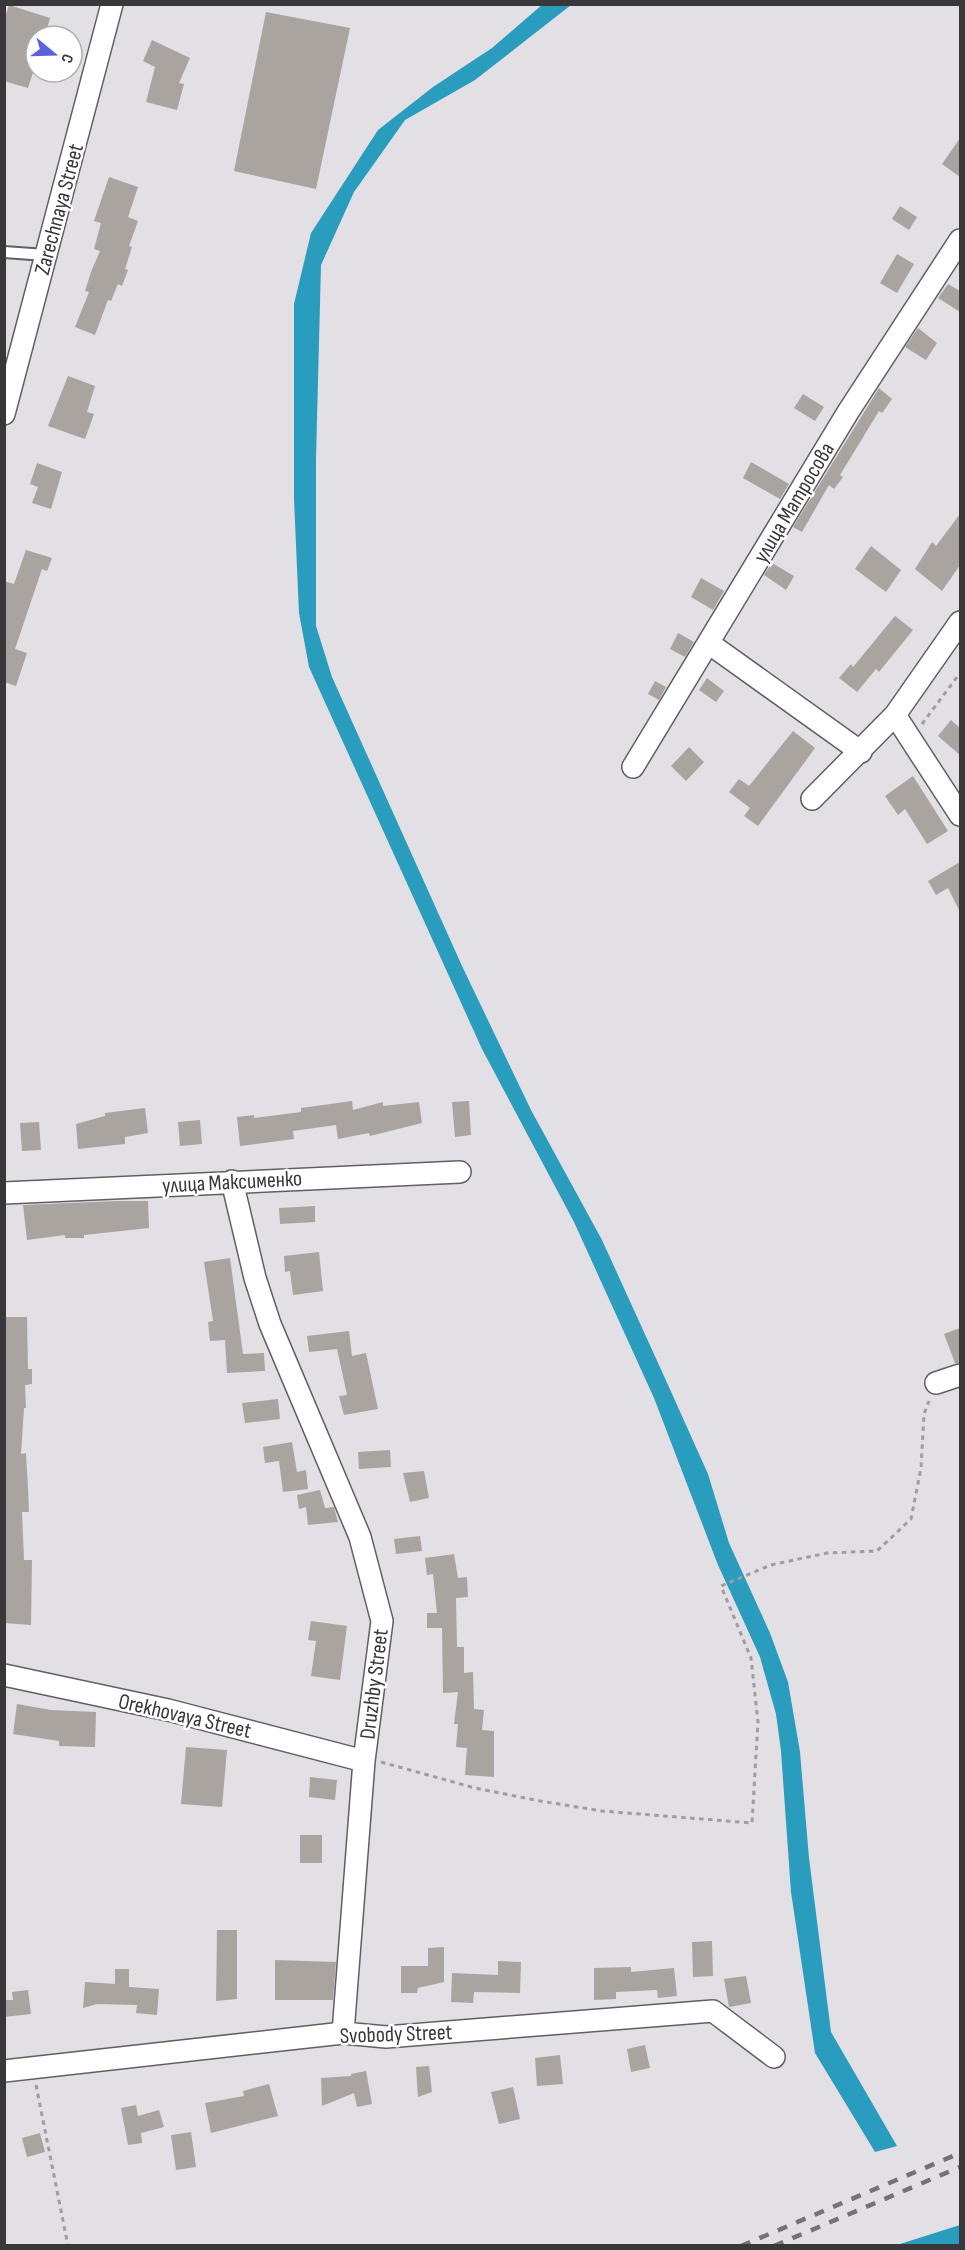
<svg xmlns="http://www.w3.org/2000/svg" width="965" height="2250" font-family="'Sofia Sans Condensed',sans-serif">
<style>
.water{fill:#2a9cbd}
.building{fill:#aaa4a0}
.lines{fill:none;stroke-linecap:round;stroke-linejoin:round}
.lane-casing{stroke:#615f64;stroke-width:14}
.street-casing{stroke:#615f64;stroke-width:24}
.path{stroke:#9f9da1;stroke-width:3;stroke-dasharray:4.5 4.5;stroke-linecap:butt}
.lane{stroke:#fff;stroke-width:10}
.street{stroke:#fff;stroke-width:21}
.rail{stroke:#747276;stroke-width:4.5;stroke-dasharray:10 10;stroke-linecap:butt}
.labels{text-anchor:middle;stroke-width:5;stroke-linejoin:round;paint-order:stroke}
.street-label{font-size:22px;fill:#383739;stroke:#fff}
</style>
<rect width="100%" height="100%" fill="#e2dfe5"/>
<!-- water -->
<path class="water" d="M543 4 571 5 475 80 405 120 354 192 321 265 316 458V626L332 677 462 966 531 1110 602 1240 664 1376 708 1474 729 1543 770 1633 788 1682 800 1752 809 1858 831 2032 897 2146 875 2152 815 2053 791 1892 781 1751 776 1714 760 1657 718 1565 654 1398 574 1222 482 1049 309 667 299 613 294 499V304L311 233 378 130 433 87 492 48Z
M960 2225V2245H900V2244Z"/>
<!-- building -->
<path class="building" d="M9 5 50 18 45 36H36V63L28 88 4 81V20Z
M266 12 350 28 316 189 234 171Z
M152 40 190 58 179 83 184 84 177 110 146 102 155 67 143 61Z
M960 138V177L942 164Z
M109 177 138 187 128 217 138 221 129 246 132 247 125 269 128 270 122 286 118 284 111 301 108 300 95 335 75 327 89 292 85 291 91 272 100 251 94 249 101 223 94 221Z
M900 206 917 217 909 230 892 219Z
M897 254 914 264 897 293 880 283Z
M948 284 960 291V312L938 298Z
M918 328 937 343 926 360 905 347Z
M68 376 95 386 87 412 94 414 85 439 48 426Z
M879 388 892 399 882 413 879 411 840 475 843 477 834 489 829 485 802 532 793 527Z
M803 394 824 407 815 421 794 408Z
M751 462 789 484 780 499 743 478Z
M37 463 62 472 51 509 32 503 38 487 30 484Z
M960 514V565L942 591 915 569 932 542 936 546Z
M871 546 901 570 886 592 855 569Z
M26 550 52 558 47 571 42 569 15 649 27 653 16 686 4 682V581L14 584Z
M772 563 794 576 786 590 764 575Z
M701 578 724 591 713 610 691 597Z
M895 616 913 630 879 672 876 669 857 692 839 678 851 664 853 667Z
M678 633 694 642 685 657 670 649Z
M707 678 724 691 716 702 699 690Z
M655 681 666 687 659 700 648 694Z
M951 720 960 728V755L938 736Z
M793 731 815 748 758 826 744 816 750 808 729 792 739 779 749 786Z
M689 747 704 762 686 781 671 766Z
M913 776 948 831 927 844 905 809 898 815 885 796Z
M960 862V912L948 888 936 895 928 881Z
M352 1101 353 1110 383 1102V1106L419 1102 422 1123 370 1136 369 1133 338 1139 336 1125 293 1131 294 1139 240 1146 237 1117 254 1115V1118L301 1112V1108Z
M469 1101 471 1135 455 1137 452 1102Z
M145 1108 148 1133 125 1137V1144L78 1149 76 1124 105 1116V1113Z
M200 1120 202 1144 180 1146 178 1122Z
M39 1122 41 1150 22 1151 20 1123Z
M117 1201H148L149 1228 84 1235V1238H65V1235L27 1240 23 1205Z
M315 1206V1222L280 1224 279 1208Z
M319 1252 323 1291 293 1295 290 1271 285 1272 284 1256Z
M230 1258 243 1354 264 1353 265 1371 227 1373 225 1340 210 1341 208 1322 213 1321 204 1262Z
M4 1317H27L28 1369H32V1384L25 1385 26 1408H24L21 1454 26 1453 28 1488 29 1512H22L24 1560H32L31 1625 4 1623Z
M960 1328V1363H955L944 1334Z
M349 1331 352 1356 366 1353 378 1409 344 1415 339 1396 347 1395 337 1349 309 1352 307 1336Z
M278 1399 280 1419 245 1423 242 1403Z
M292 1442 297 1472 306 1470 308 1489 283 1492 279 1461 265 1463 263 1447Z
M390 1450 391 1467 359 1469 358 1452Z
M424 1471 429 1498 410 1502 403 1473Z
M320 1490 325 1508 334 1507 338 1522 308 1525 306 1507 299 1509 297 1495Z
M420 1536 422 1551 396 1554 394 1539Z
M454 1554 458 1578 467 1577 468 1597 456 1598 457 1647H464V1673L473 1672 474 1709 484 1710 482 1730 494 1731V1777L465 1775 467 1748 456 1747 458 1724H454L458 1692 443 1693 442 1628H427V1613H437L433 1574 427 1575 425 1558Z
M311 1621 347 1626 340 1680 311 1676 316 1641 308 1640Z
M17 1704 51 1710 96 1712 95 1747 59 1746V1741L13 1734Z
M186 1747 227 1750 222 1807 181 1804Z
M310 1777 337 1780 335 1800 309 1797Z
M300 1835H322V1863H300Z
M217 1930H237V1999L216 2001Z
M712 1941 713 1976 693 1977 692 1942Z
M444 1947V1982L418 1988 417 1993H401V1966H428V1948Z
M275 1960 336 1962 333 2000H275Z
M498 1961 521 1962 520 1993 474 1992 473 2003 451 2002 452 1973 498 1975Z
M631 1967V1972L674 1968 677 1996 658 1998 657 1990 616 1992V1999L594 2000V1968Z
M115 1969H129V1987L159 1989 157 2015 136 2013 137 2005 97 2004 83 2008 85 1982 115 1984Z
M746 1976 751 2003 729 2007 724 1979Z
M28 1990 31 2014 4 2017V2000H13L12 1992Z
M645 2045 650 2068 631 2072 627 2049Z
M560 2055 563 2084 537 2086 535 2058Z
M429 2066 432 2092 418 2097 416 2067Z
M366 2071 372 2104 357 2107 354 2093 322 2106 321 2078 351 2076V2074Z
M269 2084 278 2116 211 2133 205 2103 244 2096 243 2091Z
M513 2087 520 2119 499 2124 491 2092Z
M136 2105 138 2116 159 2110 164 2127 141 2133 142 2143 128 2145 121 2108Z
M191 2132 196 2167 176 2170 171 2135Z
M40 2133 45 2152 27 2157 22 2138Z"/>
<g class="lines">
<!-- lane casing -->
<g class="lane-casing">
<path id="lane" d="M4 252 46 255"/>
</g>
<!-- street casing -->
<g class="street-casing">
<path id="street" d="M4 414 112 4
M710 644 861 752
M895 715 960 815
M633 767 848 412 960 240
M812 799 895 715 960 622
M232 1181 255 1278 270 1324 360 1537 382 1621 364 1761 343 2033
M4 1193 460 1172
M936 1383 960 1375
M4 1675 168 1710 364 1761
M4 2071 343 2033 386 2037 713 2011 774 2057"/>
</g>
<!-- path -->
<path class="path" d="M922 724 960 673
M381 1762 475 1788 540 1801 602 1811 752 1823 758 1722 751 1658 721 1586 771 1565 827 1553 877 1551 911 1519 921 1468 924 1414 929 1401
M36 2085 68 2246"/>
<!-- lane -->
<use href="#lane" class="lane"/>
<!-- street -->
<use href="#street" class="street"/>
<!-- rail -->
<path class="rail" d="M741 2246 960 2153
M774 2246 960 2167"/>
</g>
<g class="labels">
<!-- street labels -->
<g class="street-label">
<text transform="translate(58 209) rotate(-75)" y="8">Zarechnaya Street</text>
<text transform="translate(793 502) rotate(-59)" y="8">улица Матросова</text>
<text transform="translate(232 1181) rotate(-3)" y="8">улица Максименко</text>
<text transform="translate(373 1684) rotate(-83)" y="8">Druzhby Street</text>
<text transform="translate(185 1715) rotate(13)" y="8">Orekhovaya Street</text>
<text transform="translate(396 2033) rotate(-2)" y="8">Svobody Street</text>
</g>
</g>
<!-- border -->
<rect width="965" height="2250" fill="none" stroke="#383739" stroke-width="12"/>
<!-- north arrow -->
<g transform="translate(54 54) rotate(109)"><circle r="28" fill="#ffffff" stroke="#afafb0" stroke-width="1.5"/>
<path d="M0-4.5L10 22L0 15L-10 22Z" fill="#5b63da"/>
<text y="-9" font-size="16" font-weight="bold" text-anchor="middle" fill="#383739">С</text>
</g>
</svg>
